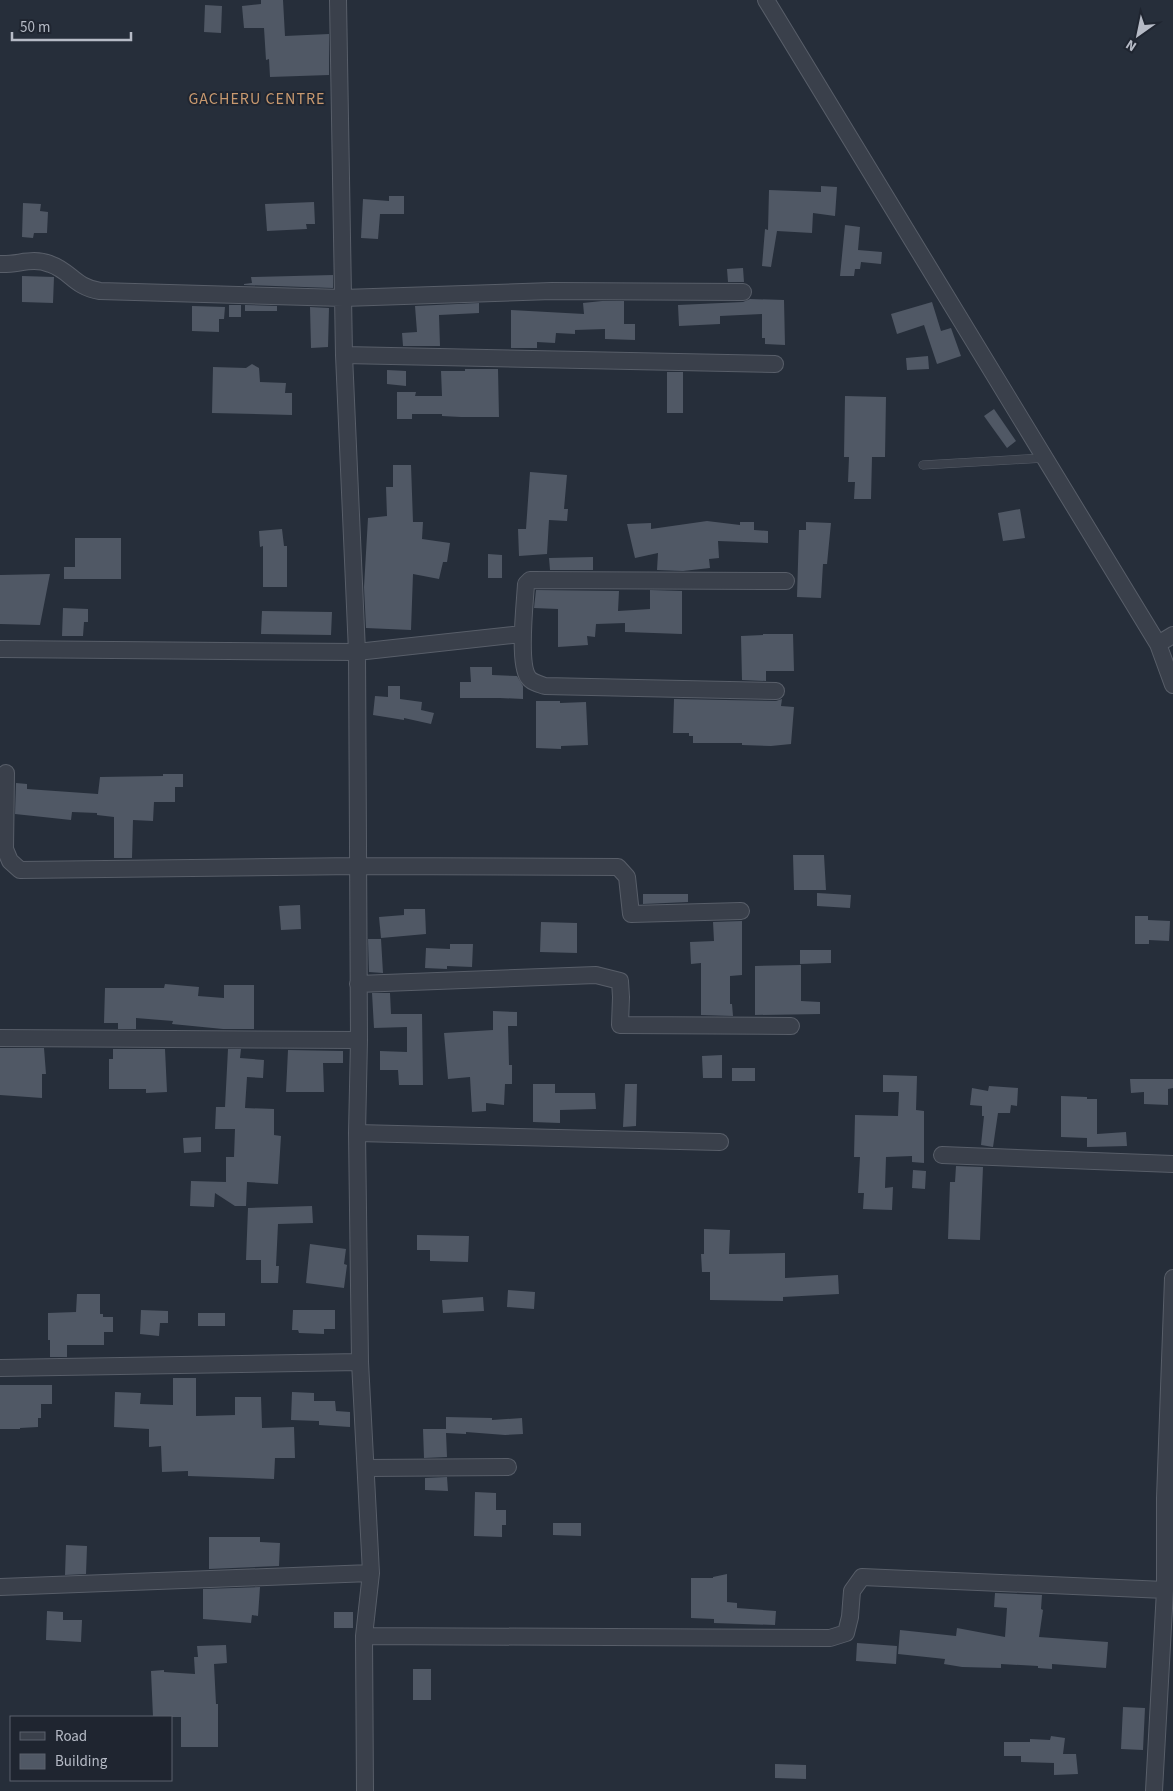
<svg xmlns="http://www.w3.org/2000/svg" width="1173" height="1791" font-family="'Source Sans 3',sans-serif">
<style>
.building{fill:#505865}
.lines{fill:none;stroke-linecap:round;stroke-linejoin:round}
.service-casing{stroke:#585e69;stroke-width:9}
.minor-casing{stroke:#585e69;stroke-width:18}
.service{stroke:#3a404b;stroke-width:8}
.minor{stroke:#3a404b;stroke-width:16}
.labels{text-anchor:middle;stroke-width:4;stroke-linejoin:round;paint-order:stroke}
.quarter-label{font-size:16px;letter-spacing:1px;fill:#c8996f;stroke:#1f2530}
</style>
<rect width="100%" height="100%" fill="#262e3a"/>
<!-- building -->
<path class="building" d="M261 0H283L285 36 329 34V75L270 77 269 59 266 60 264 28H244L242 6 261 4Z
M205 5 222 6 221 33 204 32Z
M821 186 837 187 835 216 813 213 812 233 777 231 771 267 762 266 765 229 768 230 769 190 821 192Z
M389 196H404V214H380L378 239 361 238 363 199 389 201Z
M314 202 315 224H306L307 229 267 231 265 204Z
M23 203 41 204 40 211 48 212 47 233H34L33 238 22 237Z
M845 225 860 227 858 250 882 252 881 264 861 262 860 269H855L854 276H840Z
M743 268 744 282H728L727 269Z
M333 275V288L244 285V284L252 283 251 277Z
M22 276 54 277 53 303 22 302Z
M750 299 784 300 785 345 765 344V338H762V314L720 316V324L679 326 678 305 743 302Z
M602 301H624V324H635V340L605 339V329L575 330V334L556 333 555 343 537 342V348H511V310L584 314 583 303Z
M932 302 941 331 951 328 961 356 937 364 924 325 897 334 891 314Z
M479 303V313L439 315 440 346H403L402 333 417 332 415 306Z
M229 305H241V317H229Z
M245 305 277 306V311H245Z
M192 306 225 307 224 319H219V332L192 331Z
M310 307 329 308 328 347 311 348Z
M928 356 929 369 907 370 906 358Z
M252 364 259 368 260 382 286 383 285 393H292V415L212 413 213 367 246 368Z
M465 369H498L499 417H461L442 416V414H412V419H397V392H416L415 396H442L441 371H465Z
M387 370 406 371V386L387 384Z
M667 372H683V413H667Z
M845 396 886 397 885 457H872L871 499H854L855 482H848L849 457H844Z
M994 409 1016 441 1007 448 984 416Z
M393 465H411L413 522H423L422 539 450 543 447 562H443L439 579 413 574 411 630 366 628 364 587 368 518 387 516 386 487H393Z
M530 472 567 475 564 509H568L567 521 549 520 547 554 519 556 518 529H526Z
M1020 509 1025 538 1003 541 998 513Z
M707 521 740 525V522H754V530L768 531V543L718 541 719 558 709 559 710 568 683 571 657 570 658 553 635 558 627 524 651 523V529Z
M806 522 831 523 827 564H823L821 598 797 597 799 530H806Z
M282 529 284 546H287V587H263V546L260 547 259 531Z
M75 538H121V579H64V567H75Z
M488 554 502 555V578H488Z
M593 557V570H550L549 558Z
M50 574 40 625 0 624V575Z
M536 590 619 591 618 611 650 609V590L682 591V634L625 632V623L596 624 595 637 587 636 588 645 558 647V609L534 608Z
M63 608 88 609V622H84L83 636H62Z
M262 611 332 612 331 635 261 634Z
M763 634H793L794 671H766V681L742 680 741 636 763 635Z
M470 667H492V675L517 676 523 686V699L500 698H460V682H471Z
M388 686H400V699L422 702 421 710 434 713 431 724 404 718V720L373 715 375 696 388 697Z
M674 699 776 701 782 699 781 706 794 707 791 744 771 746 742 745V743H693V736H689V733H673Z
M536 701H560V703L586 702 588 745 561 746V749L536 748Z
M163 774H183V787H175V802H154L153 821 133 820 132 858H114V817L97 815V813L72 812 71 820 15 814 16 783 27 784V789L98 794 100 777 163 776Z
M793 855H824L826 890H794Z
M817 893 851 895 850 908 817 906Z
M643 894H688V902L643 904Z
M300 905 301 929 281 930 279 906Z
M404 909H425L426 934 381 938 379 917 404 915Z
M1135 916H1148V920L1170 921 1169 941 1149 940V944H1135Z
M742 921V975L730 976V1004H732L733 1016 701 1015V963L691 964 690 942 714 941 713 922Z
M541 922 577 923V953L540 952Z
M368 939H381L383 973 369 972Z
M450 944H473L472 967 447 966V969L425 968 426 948 450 949Z
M800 950H831V963L800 964Z
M801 965V1001L820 1002V1014L755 1015V966Z
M165 984 199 987 198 996 224 998V985H254V1029H223L172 1024 173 1021 136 1018V1029H118V1023H104L105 988H164Z
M372 993H390L391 1014H422L423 1085H399L398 1070H380V1051L407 1052V1027L374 1028Z
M493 1011 517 1012V1026H508L509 1065H512V1084H505L504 1105 486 1103V1111L472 1112 470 1077 448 1079 444 1033 493 1030Z
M0 1048H44L46 1074H42V1098L0 1095Z
M113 1049H165L167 1092 146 1093V1089H109V1059H113Z
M228 1049H241L240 1058 264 1060 263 1078 247 1077 245 1108 274 1109V1135L281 1136 278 1184 247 1182 246 1206H235L215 1193 214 1207 190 1206 191 1181 226 1182V1157H234L235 1129H215L216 1107H225Z
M288 1050 343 1051V1063H323L324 1092H286Z
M722 1055V1078H703L702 1056Z
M732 1068H755V1081H732Z
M883 1075 917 1076 916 1110 924 1111V1163L912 1162V1156L886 1157 885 1188 893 1187 892 1210 863 1209 864 1193H858L860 1157H854L855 1115 898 1116 899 1092H883Z
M1130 1079H1173V1088L1168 1089V1105L1144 1104V1092L1131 1093Z
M533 1084H555V1093H595L596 1109 560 1110V1123L533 1122Z
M625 1084H637L636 1126 623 1127Z
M989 1086 1018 1088 1017 1106 1011 1105 1010 1113H998L993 1147 981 1145 984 1116H982V1106L970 1105 972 1088 988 1091Z
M1061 1096 1087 1097V1099H1097V1134L1126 1132 1127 1146 1087 1147V1138L1061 1137Z
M201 1137V1152L184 1153 183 1138Z
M956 1166 983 1167 980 1240 948 1239 950 1182H955Z
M913 1170 926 1171 925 1189 912 1188Z
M312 1206 313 1223 278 1224 276 1266H279L278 1283H261V1260H246L248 1208Z
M704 1229 730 1230 729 1254 785 1253V1278L838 1275 839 1294 783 1297V1301L710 1300V1272H702L701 1254H704Z
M417 1235 469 1236 468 1262 430 1261V1250H417Z
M310 1244 346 1249 344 1264 347 1265 344 1288 306 1283Z
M508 1290 535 1292 534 1309 507 1307Z
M77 1294H100V1314H103V1317H113V1332H104V1345H67V1357H50V1340H48V1313L76 1312Z
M483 1297 484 1311 443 1313 442 1300Z
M141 1310 168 1311V1323H160L159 1336 140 1334Z
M293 1310H335V1329H324V1334L299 1333 298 1330H292Z
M198 1313H225V1326H198Z
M173 1378H196V1416L235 1415V1397H261L262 1428 294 1427 295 1458H275L274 1479 188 1476V1471L162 1472 161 1446 149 1447V1429L114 1427 115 1392 141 1393 140 1404 173 1405Z
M0 1385H52V1404H41V1418H38V1427L20 1428V1429H0Z
M292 1392 314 1393V1401H335L336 1411 350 1412V1427L319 1425V1421L291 1420Z
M446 1417 492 1418V1420L522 1418 523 1434 505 1435 466 1432V1434L446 1433 447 1457 424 1458 423 1429H446Z
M447 1477 448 1491 425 1490V1478Z
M475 1492 496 1493V1510H506V1525H502V1537L474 1536Z
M553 1523H581V1536L553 1535Z
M209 1537H260V1542L280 1543 279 1566 209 1569Z
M66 1545 87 1546 86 1574 65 1575Z
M727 1574V1602L737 1603V1608L776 1611 775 1625 714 1623V1619L691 1618V1578H713V1577Z
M260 1587 258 1616 252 1615 251 1623 203 1619V1589Z
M995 1593 1042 1595 1041 1609 1043 1610 1039 1637 1108 1642 1106 1668 1052 1664V1669L1038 1668V1666L1001 1664V1668L962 1667 944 1664 945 1659 898 1654 900 1630 956 1636 957 1628 1005 1637 1007 1608 994 1607Z
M47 1611 63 1612V1620H82L81 1642 46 1640Z
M334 1612H353V1628H334Z
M857 1643 897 1646 896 1664 856 1661Z
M226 1645 227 1663 214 1664 216 1704H218V1747H181V1717H153L151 1671 164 1670V1672L195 1674 194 1657H198L197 1646Z
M413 1669H431V1700H413Z
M1123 1707 1145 1708 1143 1750 1121 1749Z
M1051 1736 1065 1738 1063 1754H1076L1078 1774 1054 1775V1763L1021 1762V1756H1004V1742H1030V1739L1050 1740Z
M775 1764 806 1765V1779L775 1778Z"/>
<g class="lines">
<!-- service casing -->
<g class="service-casing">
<path id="service" d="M923 465 1044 458"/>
</g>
<!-- minor casing -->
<g class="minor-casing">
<path id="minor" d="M338 0 344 355 357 652 359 1040 357 1133 360 1362 371 1573 364 1636 365 1791
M766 0 1158 644 1173 685
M0 264C18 265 32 257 50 264 71 271 74 287 100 291L343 298 552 291 743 292
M344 355 775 364
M1158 644 1173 635
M0 649 357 652 522 634
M776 691 545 686C539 684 531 682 528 677 518 662 525 603 526 584L530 580 786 581
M6 773 5 849 10 861 20 870 357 866 618 867 627 877 631 914 741 911
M358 984 596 975 620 981 621 997 620 1025 791 1026
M0 1038 359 1040
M357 1133 720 1142
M942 1155 1173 1164
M0 1368 360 1362
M367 1468 508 1467
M0 1587 371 1573
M364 1636 830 1638 846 1633 850 1617 852 1591 862 1577 1165 1590
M1154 1791 1165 1590V1498L1173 1278"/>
</g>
<!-- service -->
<use href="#service" class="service"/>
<!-- minor -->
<use href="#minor" class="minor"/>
</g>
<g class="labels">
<!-- quarter labels -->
<g class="quarter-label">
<text x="257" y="104">GACHERU CENTRE</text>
</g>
</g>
<!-- legend -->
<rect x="10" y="1716" width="162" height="65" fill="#1f2530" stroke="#5b616c"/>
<rect x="20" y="1732" width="25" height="8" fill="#3a404b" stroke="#5b616c"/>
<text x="55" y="1741" font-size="15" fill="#b6bbc6">Road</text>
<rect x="20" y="1754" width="25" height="15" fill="#505865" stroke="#5b616c"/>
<text x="55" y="1766" font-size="15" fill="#b6bbc6">Building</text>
<!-- north arrow -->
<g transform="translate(1138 35) rotate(213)" stroke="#1f2530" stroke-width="4" paint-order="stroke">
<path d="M0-4L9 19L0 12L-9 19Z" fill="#b6bbc6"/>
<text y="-8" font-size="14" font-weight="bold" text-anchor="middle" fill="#b6bbc6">N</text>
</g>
<!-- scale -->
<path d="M12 32v8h119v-8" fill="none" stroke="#b6bbc6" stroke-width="2.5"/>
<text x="20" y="32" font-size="15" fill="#b6bbc6" stroke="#1f2530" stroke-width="4" paint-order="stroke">50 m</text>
</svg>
